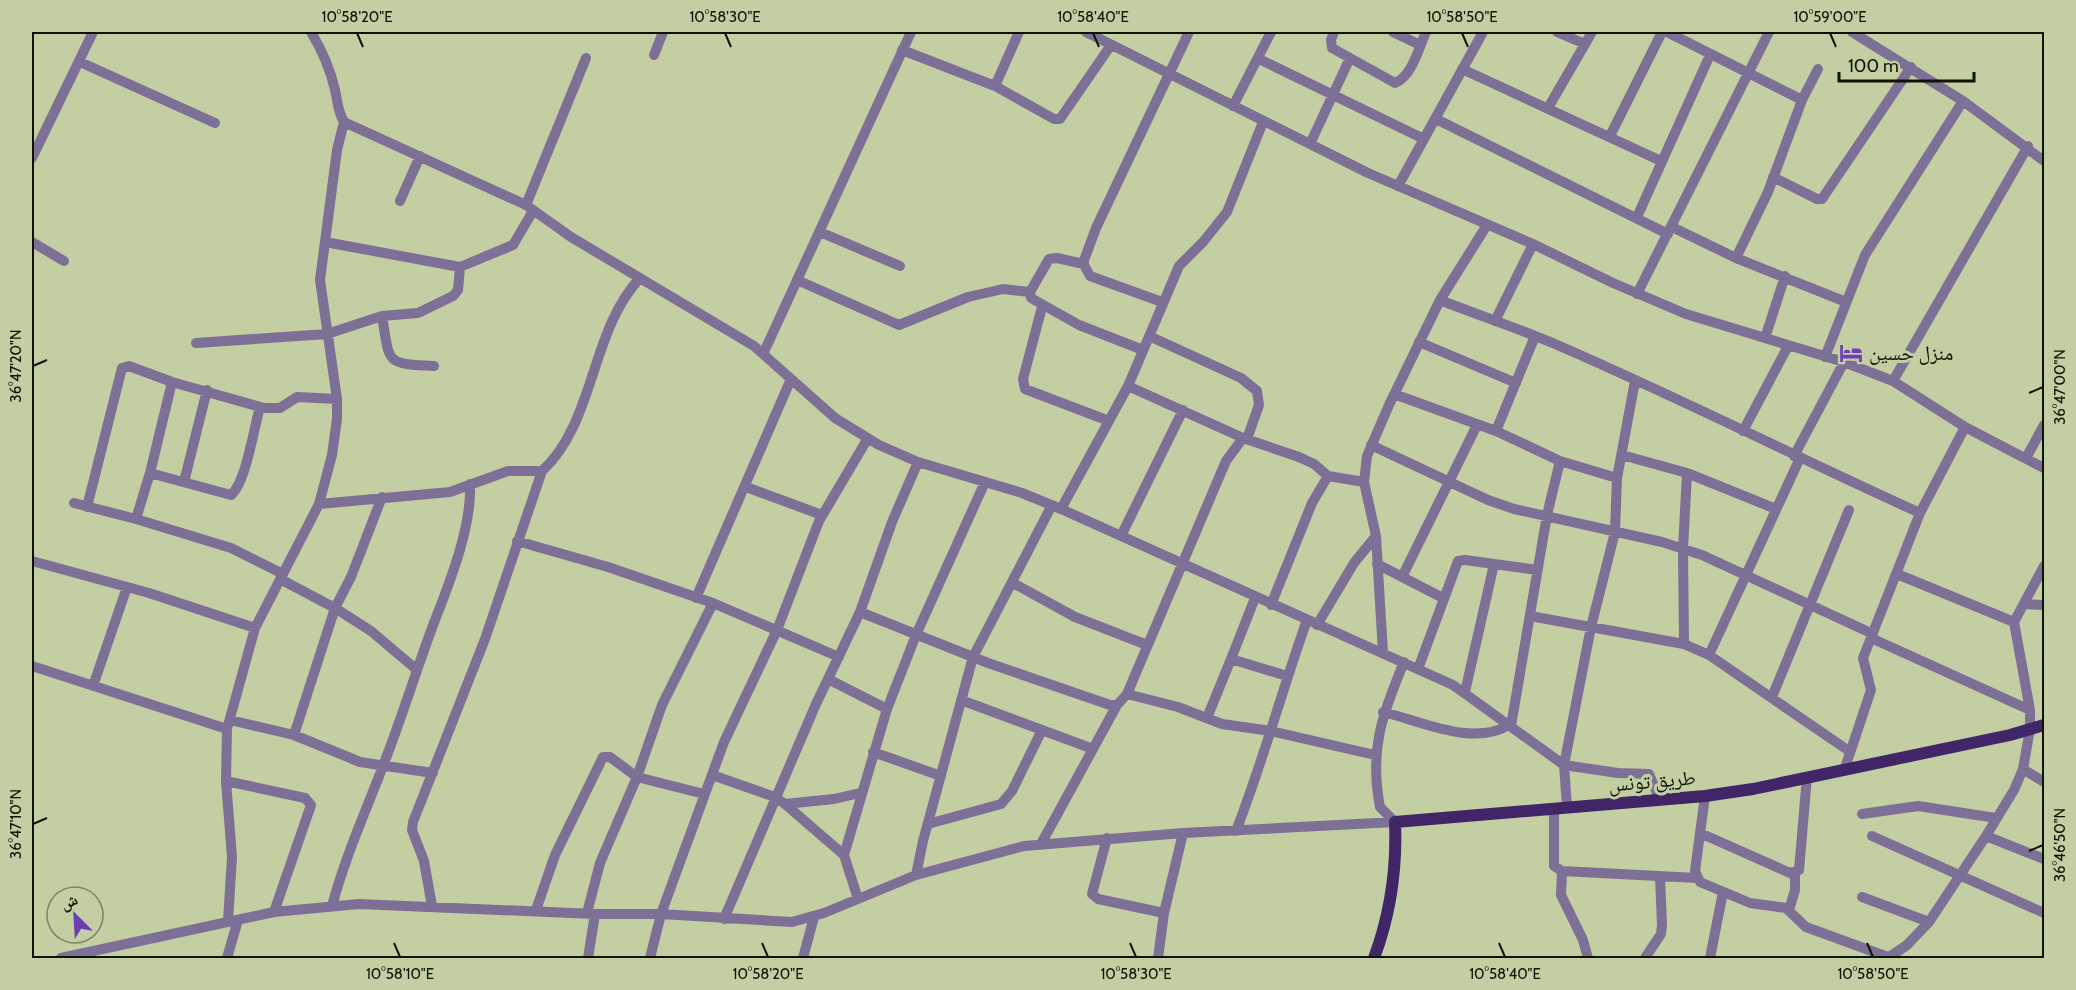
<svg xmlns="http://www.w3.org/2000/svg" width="2076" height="990" font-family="Cabin,'Noto Naskh Arabic',sans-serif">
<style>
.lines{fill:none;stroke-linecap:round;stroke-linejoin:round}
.minor{stroke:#7c7096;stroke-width:10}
.major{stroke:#402567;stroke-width:12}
.ticks{fill:none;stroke:#101304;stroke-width:2}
.labels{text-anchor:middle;stroke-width:6;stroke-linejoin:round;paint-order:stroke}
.poi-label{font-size:20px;fill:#101304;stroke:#c3cea2;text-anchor:start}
.street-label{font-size:20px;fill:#101304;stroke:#c3cea2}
.neatline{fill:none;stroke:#101304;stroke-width:2}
.ticks-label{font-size:15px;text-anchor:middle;fill:#101304}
</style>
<rect width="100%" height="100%" fill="#c3cea2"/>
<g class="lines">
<!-- minor -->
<path class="minor" d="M1086 32 1368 173 1533 244 1613 283 1686 314 1844 362 1893 381 1965 427 2044 468
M1334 32 1331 40 1332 48 1395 83C1412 77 1419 47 1426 32
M1393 32 1420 45
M1557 32 1585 44
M1667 32 1802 100
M1852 32 1963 101 2044 161
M902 50 995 86 1054 119H1060L1111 45
M654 55 663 32
M1259 59 1424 139
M80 62 215 123
M1462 69 1661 161
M995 86 1019 32
M1233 106 1271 32
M1548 108 1592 32
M1436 119 1668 234
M344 122 526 205 571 237 754 346 835 418 879 445 918 462 1022 493 1061 509 1453 685 1564 765 1567 807
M1610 136 1662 32
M1310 144 1349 60
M32 158 93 32
M1773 177 1817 199H1822L1911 67
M1398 186 1483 32
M400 201 420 156
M526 205 586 58
M1637 217 1710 55
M1672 227 1736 258 1846 302
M820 232 900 266
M32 242 64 261
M325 242 460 267 513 245 533 211
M1736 258 1768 192 1802 100 1818 69
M1084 264 1057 258 1049 259 1030 292 1031 298 1079 325 1143 350
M797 280 899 325 968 297 1003 289 1030 292
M1637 294 1769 32
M1440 300C1478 315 1517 328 1555 344 1678 397 1798 458 1920 513
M1162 302 1090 276 1083 263 1096 228 1189 32
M1042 307 1023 379 1025 389 1109 421
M382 316C390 363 384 364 434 366
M1495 321 1533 244
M1149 336 1241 378 1257 391 1259 405 1247 439
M1765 338 1785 276
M1419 342 1516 383
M196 343 327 334 382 316 418 313 453 296 458 290 460 267
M764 352 911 32
M1825 357 1865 255 1963 101
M1635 381 1617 478 1615 532 1591 627 1564 765 1618 773 1649 774 1660 800
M1893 381 2028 146
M172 382 150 473 136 519 231 548 281 573
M1128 386 1243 438 1299 457 1314 464 1328 476 1364 482
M1394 394 1496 431 1560 461
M1496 431 1535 336
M1743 431 1788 346
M1371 445 1488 500 1514 509 1662 542 1702 555 1873 634
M1622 455 1687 473 1776 509
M1794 456 1844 362
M2026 458 2044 425
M542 471C595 423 590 331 640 278
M150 473 231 495C246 483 254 427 260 407
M184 482 207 390
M746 487 822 515
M74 503 136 519
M319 504 450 492 508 471H542L485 639 413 822 412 830 424 861 432 906
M87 507 122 368 129 366 172 382 264 408H280L297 397 337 399
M1061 509 1128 386 1179 266 1203 242 1227 212 1263 122
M1121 536 1183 410
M517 541 608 567 713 603 839 657
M32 561 149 593 255 628
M1377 564 1443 598
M1897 574 2014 622
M1402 577 1477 425
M280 579 335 608 371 631 417 670
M1013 583 1075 617 1147 645
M696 598 791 379
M1255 598 1231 659 1287 676
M2024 604 2044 605
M1271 605 1312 503 1328 476
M860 612 988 663 1110 705H1117L1127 694 1226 461 1243 438
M1530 616 1684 644 1709 655 1849 751
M1317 625 1354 563 1376 536
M1871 638 2030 710
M1684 644 1683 549 1687 473
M1383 653 1376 536 1364 482 1367 456 1389 405 1440 300 1487 225
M1709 655 1800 458
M32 666 227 729
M1418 669 1458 561 1465 560 1538 570
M828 679 887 709
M93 686 127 587
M1465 692 1494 564
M1127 694 1178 707 1222 724 1271 731 1375 755
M1772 697 1849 510
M961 700 1093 749
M1383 712C1421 721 1473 747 1509 725
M1207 718 1231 659
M230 720 294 735 360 762 433 773
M1511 726 1547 515 1560 461 1617 478
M294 735 335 608 351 577 382 497
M873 752 941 776
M1845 768 1871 690 1863 658 1920 513 1965 427
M2023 769 2044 782
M712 775 775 797 785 804 844 855 858 899
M226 781 305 798 311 805 274 912
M1705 796 1695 871 1700 882 1750 903 1786 908 1806 927 1888 957
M785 804 834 799 860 793
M1554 808V866L1562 871 1697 878
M1862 814 1918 806 1996 818
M1395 822 1380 807C1369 750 1382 715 1404 662
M928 824 1001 804 1012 791 1042 730
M1236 831C1263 762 1282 690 1307 620
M1700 833 1790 873 1799 870 1807 777
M1872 836 2044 913
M1986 836 2044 859
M1107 838 1092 894 1098 899 1164 913 1158 958
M1041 844 1117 705
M844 855 887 709 916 635 985 482
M1562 871 1561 895 1583 940 1588 958
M916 875 923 841 973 657 1052 505
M1862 897 1929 922
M332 906C345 857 365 813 383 766 401 720 415 674 432 628 448 586 472 529 470 484
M536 910 555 855 603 757H610L637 777 704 794
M1789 910 1795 890V873
M587 913 600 863 637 777 662 705 713 603
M1164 913 1183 833
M724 919 816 704 860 612 892 522 918 462
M228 921 232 857 226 781 227 729 255 628 319 504 332 455 337 419V399L320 280 337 150 344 122C337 110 338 102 335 90 330 68 322 50 311 32
M61 958 274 912 359 904 595 914H661L792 922 824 913 916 875 1024 846 1183 833 1395 822
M227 958 238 920
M588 958 595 914
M650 958 661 914 724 742 777 630 819 521 868 438
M803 958 814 917
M1645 958 1661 934 1662 925 1660 876
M1710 958 1723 892
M1888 958 1907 945 1929 922 1986 836 2014 790 2023 769 2030 729V710L2014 622 2044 566"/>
<!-- major -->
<path class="major" d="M1374 958C1390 915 1397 868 1395 822L1705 796 1753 789 2010 735 2044 725"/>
</g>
<!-- ticks -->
<path class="ticks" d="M357 33 363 47M725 33 731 47M1093 33 1099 47M1462 33 1468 47M1830 33 1836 47M33 366 47 360M2029 393 2043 387M33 824 47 818M2029 851 2043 845M394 943 400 957M762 943 768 957M1130 943 1136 957M1499 943 1505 957M1867 943 1873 957"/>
<!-- icons -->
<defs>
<g id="hotel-bare" transform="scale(1.8)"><path d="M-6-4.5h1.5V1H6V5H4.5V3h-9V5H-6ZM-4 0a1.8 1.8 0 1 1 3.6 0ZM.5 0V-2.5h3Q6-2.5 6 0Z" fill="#6e3cb3" stroke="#c3cea2" stroke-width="2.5" paint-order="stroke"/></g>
</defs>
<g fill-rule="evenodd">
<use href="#hotel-bare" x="1851" y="353"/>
</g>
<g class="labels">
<!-- poi labels -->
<g class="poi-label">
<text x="1869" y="360">منزل حسين</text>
</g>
<!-- street labels -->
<g class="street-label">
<text transform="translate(1652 781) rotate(-5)" y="7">طريق تونس</text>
</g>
</g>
<!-- border -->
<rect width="2076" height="990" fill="none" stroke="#c3cea2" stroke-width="66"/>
<!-- north arrow -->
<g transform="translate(75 915) rotate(336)"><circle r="28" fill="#c3cea2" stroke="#7b8363" stroke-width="1.5"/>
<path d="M0-4.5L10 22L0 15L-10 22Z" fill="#6e3cb3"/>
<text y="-9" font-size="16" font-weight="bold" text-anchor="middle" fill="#101304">ش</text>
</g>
<!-- scale -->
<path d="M1839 72v9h135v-9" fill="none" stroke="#101304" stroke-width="3"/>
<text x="1848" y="72" font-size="18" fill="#101304" stroke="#c3cea2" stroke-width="4.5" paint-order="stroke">100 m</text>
<rect x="33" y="33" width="2010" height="924" class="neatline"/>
<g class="ticks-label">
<text x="357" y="22">10°58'20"E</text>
<text x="725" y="22">10°58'30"E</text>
<text x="1093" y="22">10°58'40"E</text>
<text x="1462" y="22">10°58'50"E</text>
<text x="1830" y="22">10°59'00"E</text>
<text transform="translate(16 366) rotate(-90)" y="5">36°47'20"N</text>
<text transform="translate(2060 387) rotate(-90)" y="5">36°47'00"N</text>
<text transform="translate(16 824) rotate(-90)" y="5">36°47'10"N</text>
<text transform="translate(2060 845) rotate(-90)" y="5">36°46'50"N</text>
<text x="400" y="979">10°58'10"E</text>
<text x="768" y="979">10°58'20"E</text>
<text x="1136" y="979">10°58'30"E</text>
<text x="1505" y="979">10°58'40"E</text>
<text x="1873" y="979">10°58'50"E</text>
</g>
</svg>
